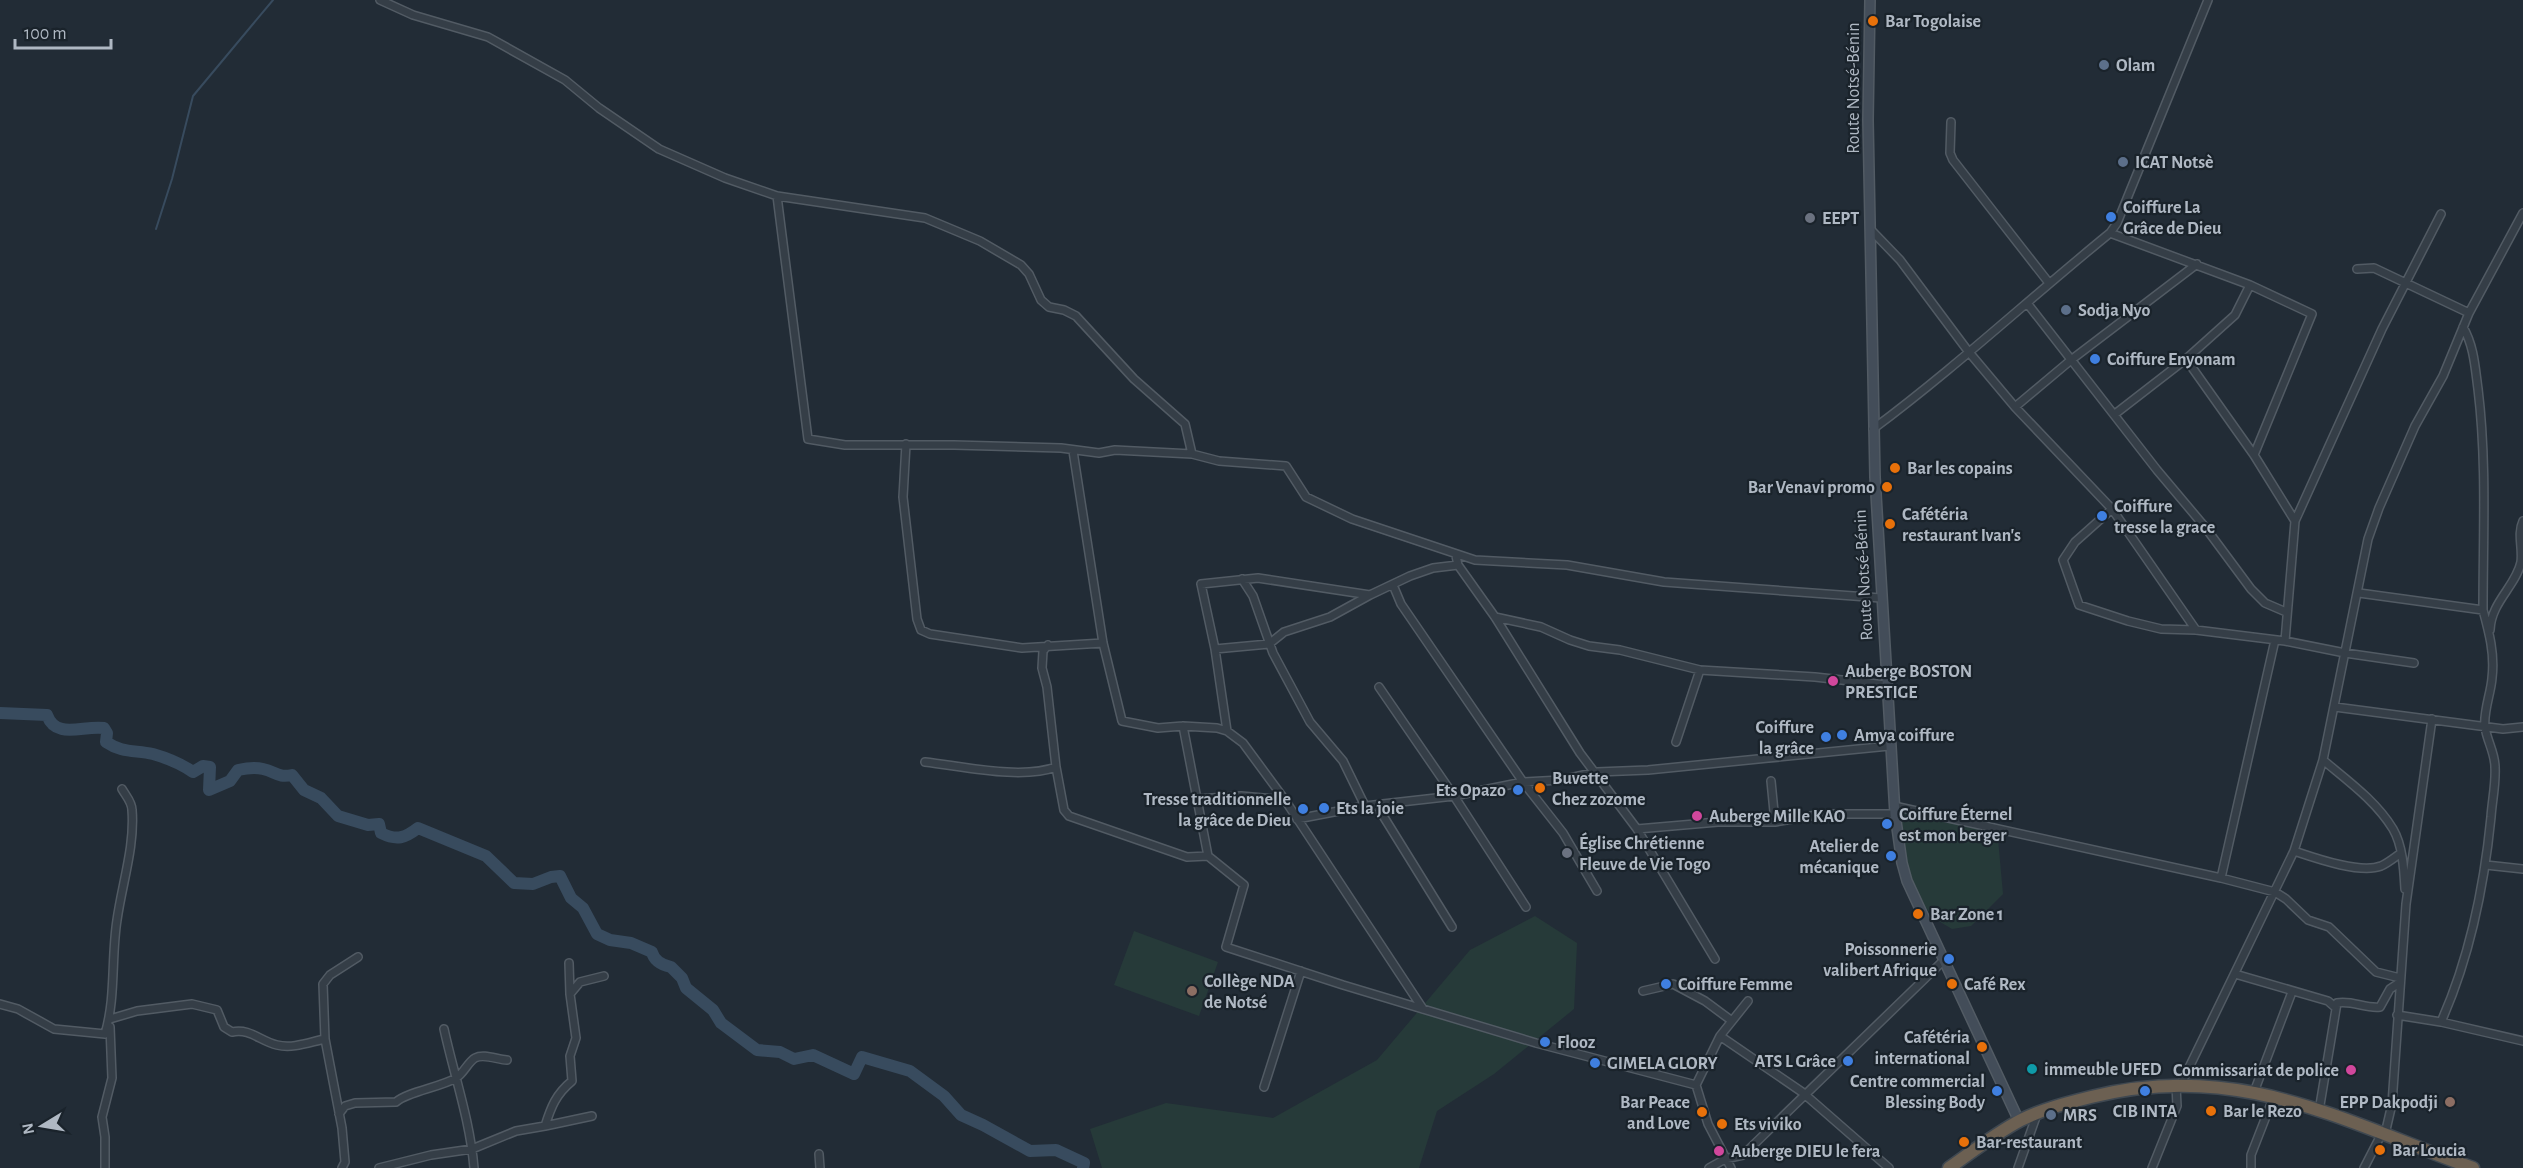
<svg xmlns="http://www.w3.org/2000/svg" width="2523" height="1168" font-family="'Alegreya Sans',sans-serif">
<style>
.green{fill:#263a39}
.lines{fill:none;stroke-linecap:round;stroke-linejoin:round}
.stream{stroke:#384b5e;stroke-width:2}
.river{stroke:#384b5e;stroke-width:12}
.street-casing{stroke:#525b64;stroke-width:10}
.secondary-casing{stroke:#525b64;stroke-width:12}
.highway-casing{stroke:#3f4851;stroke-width:15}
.street{stroke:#353e47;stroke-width:7}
.secondary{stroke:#434d59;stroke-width:9}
.highway{stroke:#6c6052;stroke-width:12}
.food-dot{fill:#e8710a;stroke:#1a232b;stroke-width:2}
.service-dot{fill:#5c6f8a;stroke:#1a232b;stroke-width:2}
.shop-dot{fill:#3f7fe0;stroke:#1a232b;stroke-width:2}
.worship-dot{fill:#6b7280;stroke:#1a232b;stroke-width:2}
.hotel-dot{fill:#d1479c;stroke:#1a232b;stroke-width:2}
.education-dot{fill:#8d6e63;stroke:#1a232b;stroke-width:2}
.culture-dot{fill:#0f9aa8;stroke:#1a232b;stroke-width:2}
.labels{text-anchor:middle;stroke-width:4.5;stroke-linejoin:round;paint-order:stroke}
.poi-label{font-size:18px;font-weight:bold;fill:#afb8c3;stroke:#1a232b;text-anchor:start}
.street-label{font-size:18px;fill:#afb8c3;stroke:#1a232b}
</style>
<rect width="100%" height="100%" fill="#222c36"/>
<!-- green -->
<path class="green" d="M1900 810 1991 828 1998 839 2003 894 1971 926 1952 929C1946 925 1937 921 1932 915 1911 893 1897 840 1900 810Z
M1535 916 1577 943 1574 1009 1494 1074 1437 1111 1419 1168H1102L1090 1129 1166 1103 1273 1118 1377 1060 1470 950Z
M1134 931 1218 962 1199 1016 1114 985Z"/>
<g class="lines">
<!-- stream -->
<path class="stream" d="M156 229 172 179 193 96 273 0"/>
<!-- river -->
<path class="river" d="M0 713 47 715C56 740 83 725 104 728L107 733 106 742C122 753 135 750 153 754 167 758 180 763 193 772L203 766 210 767 209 790 230 781 238 770C247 768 255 767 263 769 276 772 278 778 292 775L304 790 321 798 338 816 368 825 379 824 381 833C397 841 405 838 418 828L486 856 514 883 533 884 551 877 560 876 571 898 583 908 597 934 610 940 631 943 652 952C654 961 662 965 671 967L682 978 686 988 713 1010 721 1023 757 1050 780 1052 794 1059 813 1055 854 1074 862 1057 910 1071 944 1096 961 1115 983 1125 1030 1151 1056 1150 1084 1163 1083 1168"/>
<!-- street casing -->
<g class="street-casing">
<path id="street" d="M380 0 413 15 488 37 565 80 599 108 659 149 725 178 777 196 925 218 980 241 1021 265 1029 274 1041 300 1049 307 1064 310 1076 316 1134 379 1185 424 1192 454 1219 461 1286 466 1306 497 1352 519 1475 560 1567 565 1664 582 1881 598
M1951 122 1950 153 1953 160 2049 283
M777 196 808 439 845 445H954L1061 448 1099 453 1115 450 1192 454
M1872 231 1900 260 1968 351 2015 407 2112 509 2196 630
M2110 233 2250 285 2312 314 2254 455
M2357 269 2374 268 2469 313
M2027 303 2157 470 2205 527 2251 589 2265 603 2286 612
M2463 327C2474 346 2475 367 2478 389 2487 462 2483 536 2483 610
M2186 359 2254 455 2295 521
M2015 407 2071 360 2197 264
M2115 414 2186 359 2235 315 2250 285
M1873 429C1955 368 2030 298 2110 233L2117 223 2208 0
M906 444 903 497 917 619 921 630 930 634 1022 648 1103 643
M1073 451 1103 643 1122 721 1158 728 1183 726 1217 728 1227 731 1243 743 1285 800 1423 1009
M2112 509 2075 542 2063 560 2079 605 2128 621 2161 629 2196 630 2285 641 2345 653 2414 663
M1456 556 1458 565 1495 617 1580 753 1637 829 1715 959
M1242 579 1253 596 1273 653 1310 722 1343 761 1365 806
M1393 585 1401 604 1523 782 1563 833 1597 891
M2359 593 2483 610C2489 632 2495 654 2492 678 2491 693 2483 712 2485 727 2487 741 2495 753 2495 767 2496 784 2492 801 2491 817 2484 888 2470 957 2441 1022L2397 1015
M1495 617 1541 627 1570 640 1589 646 1620 650 1700 670 1815 677 1886 685
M2490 630C2491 602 2516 586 2521 562 2523 548 2517 534 2523 521
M2285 641 2295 521 2382 329 2441 214
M1048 645 1043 651 1042 668 1047 687 1056 767 1064 810 1069 816 1187 857 1208 856
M1215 649 1269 644 1284 632 1330 617 1370 595
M1379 687 1454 796 1526 907
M2335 707 2503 729 2523 727
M1183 726 1208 856 1244 885 1226 947 1343 985 1536 1043 1696 1085
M1227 731 1215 649 1201 584 1258 578 1370 595 1410 576 1433 568 1458 565
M1676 742 1700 670
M2323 760C2348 781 2376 801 2393 829 2403 846 2404 871 2405 889
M925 762C962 766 1021 780 1056 767
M1771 781 1775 822
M1198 799 1241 796 1285 800
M1377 806 1452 927
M1894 806 2221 878 2275 892 2286 899 2308 920 2329 927 2376 972 2400 978
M1297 819 1365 806 1454 796 1523 782 1561 780 1597 772 1648 770 1889 746
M1637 829 1718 822H1775L1822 814H1895
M2294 851C2315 858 2360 874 2381 866 2388 863 2395 857 2401 853
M2486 865 2523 869
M2221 878 2275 640
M569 963 570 994
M2235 974 2328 1001 2336 1008
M1643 991 1673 984 1705 1001 1732 1021
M0 1004 18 1009 54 1029 105 1034
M110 1019 137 1011 192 1004 217 1010 224 1027 232 1032C250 1028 260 1041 277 1045 293 1049 310 1042 325 1039
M2441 1022 2523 1041
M444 1029C454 1075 470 1120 474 1168
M1720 1036 1802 1092 1889 1168
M2181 1084 2294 851 2323 760 2368 539 2379 508 2415 426 2443 376 2469 313 2523 213
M1264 1087 1301 971
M2254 1092 2292 992
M2319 1111 2337 1003C2352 1000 2366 1009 2380 1007L2390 989 2399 983
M339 1114 345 1106 355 1103 396 1102C407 1092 441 1087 456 1078 464 1073 468 1062 475 1058 484 1053 498 1060 507 1060
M545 1126 592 1116
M2385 1134 2392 1104 2406 904 2432 719
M819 1154 820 1168
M105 1168V1137L102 1117 112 1078 110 1027 105 1034C116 997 111 958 117 920 122 884 135 846 132 810 132 802 126 796 122 789
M342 1168 345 1162 342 1128 325 1039 323 984 330 975 358 957
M379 1168 431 1155 472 1149 516 1131 545 1126C551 1107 556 1094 572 1081L570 1056 576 1038 570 994 580 982 604 976
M1709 1168 1725 1159 1743 1155 1943 961
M1731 1168 1708 1124 1696 1085 1720 1036 1748 1001
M2018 1168 2037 1114
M2152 1168 2177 1106 2176 1085
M2251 1168V1155L2274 1096
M2364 1168 2382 1133"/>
</g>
<!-- secondary casing -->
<g class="secondary-casing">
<path id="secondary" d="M1870 0 1868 120 1875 477 1895 814 1902 863 1907 881 2019 1121"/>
</g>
<!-- highway casing -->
<g class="highway-casing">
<path id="highway" d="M1949 1168C1972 1152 1996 1133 2021 1120 2043 1109 2067 1103 2091 1097 2237 1060 2340 1120 2473 1168"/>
</g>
<!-- street -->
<use href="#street" class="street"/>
<!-- secondary -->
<use href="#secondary" class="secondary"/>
<!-- highway -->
<use href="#highway" class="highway"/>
</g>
<!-- markers -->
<g class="food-dot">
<circle cx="1873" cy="21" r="6"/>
<circle cx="1895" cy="468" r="6"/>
<circle cx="1887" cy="487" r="6"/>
<circle cx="1890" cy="524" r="6"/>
<circle cx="1540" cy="788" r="6"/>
<circle cx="1918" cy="914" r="6"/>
<circle cx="1952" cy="984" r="6"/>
<circle cx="1982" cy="1047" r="6"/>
<circle cx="2211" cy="1111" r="6"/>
<circle cx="1702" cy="1112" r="6"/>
<circle cx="1722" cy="1124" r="6"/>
<circle cx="1964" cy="1142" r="6"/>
<circle cx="2380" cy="1150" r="6"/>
</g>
<g class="service-dot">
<circle cx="2104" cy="65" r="6"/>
<circle cx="2123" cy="162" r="6"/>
<circle cx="2066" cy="310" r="6"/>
<circle cx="2051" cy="1115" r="6"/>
</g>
<g class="shop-dot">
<circle cx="2111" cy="217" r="6"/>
<circle cx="2095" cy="359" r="6"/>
<circle cx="2102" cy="516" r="6"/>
<circle cx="1842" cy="735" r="6"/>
<circle cx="1826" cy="737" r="6"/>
<circle cx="1518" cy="790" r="6"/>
<circle cx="1324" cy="808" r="6"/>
<circle cx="1303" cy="809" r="6"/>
<circle cx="1887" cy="824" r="6"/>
<circle cx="1891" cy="856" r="6"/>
<circle cx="1949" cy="959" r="6"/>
<circle cx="1666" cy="984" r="6"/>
<circle cx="1545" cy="1042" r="6"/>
<circle cx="1848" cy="1061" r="6"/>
<circle cx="1595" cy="1063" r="6"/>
<circle cx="1997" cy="1091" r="6"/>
<circle cx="2145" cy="1091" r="6"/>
</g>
<g class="worship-dot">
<circle cx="1810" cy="218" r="6"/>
<circle cx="1567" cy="853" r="6"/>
</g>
<g class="hotel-dot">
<circle cx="1833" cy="681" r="6"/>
<circle cx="1697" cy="816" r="6"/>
<circle cx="2351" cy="1070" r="6"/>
<circle cx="1719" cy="1151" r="6"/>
</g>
<g class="education-dot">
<circle cx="1192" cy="991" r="6"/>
<circle cx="2450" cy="1102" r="6"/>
</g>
<circle class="culture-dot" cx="2032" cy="1069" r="6"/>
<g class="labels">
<!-- poi labels -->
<g class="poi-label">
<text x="1885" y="27">Bar Togolaise</text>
<text x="2116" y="71">Olam</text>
<text x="2135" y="168">ICAT Notsè</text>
<text x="2123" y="213">Coiffure La<tspan x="2123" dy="21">Grâce de Dieu</tspan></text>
<text x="1822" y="224">EEPT</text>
<text x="2078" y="316">Sodja Nyo</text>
<text x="2107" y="365">Coiffure Enyonam</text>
<text x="1907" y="474">Bar les copains</text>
<text x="1875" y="493" text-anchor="end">Bar Venavi promo</text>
<text x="2114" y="512">Coiffure<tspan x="2114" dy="21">tresse la grace</tspan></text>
<text x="1902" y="520">Cafétéria<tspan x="1902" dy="21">restaurant Ivan's</tspan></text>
<text x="1845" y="677">Auberge BOSTON<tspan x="1845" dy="21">PRESTIGE</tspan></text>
<text x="1814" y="733" text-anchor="end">Coiffure<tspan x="1814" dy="21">la grâce</tspan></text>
<text x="1854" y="741">Amya coiffure</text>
<text x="1552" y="784">Buvette<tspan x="1552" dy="21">Chez zozome</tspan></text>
<text x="1506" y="796" text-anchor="end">Ets Opazo</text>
<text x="1291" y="805" text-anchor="end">Tresse traditionnelle<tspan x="1291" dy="21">la grâce de Dieu</tspan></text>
<text x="1336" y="814">Ets la joie</text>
<text x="1899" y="820">Coiffure Éternel<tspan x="1899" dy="21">est mon berger</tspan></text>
<text x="1709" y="822">Auberge Mille KAO</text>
<text x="1579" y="849">Église Chrétienne<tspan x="1579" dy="21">Fleuve de Vie Togo</tspan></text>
<text x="1879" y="852" text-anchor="end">Atelier de<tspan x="1879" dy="21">mécanique</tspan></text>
<text x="1930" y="920">Bar Zone 1</text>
<text x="1937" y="955" text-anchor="end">Poissonnerie<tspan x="1937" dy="21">valibert Afrique</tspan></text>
<text x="1204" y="987">Collège NDA<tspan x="1204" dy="21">de Notsé</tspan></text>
<text x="1678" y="990">Coiffure Femme</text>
<text x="1964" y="990">Café Rex</text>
<text x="1970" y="1043" text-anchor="end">Cafétéria<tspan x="1970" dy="21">international</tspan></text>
<text x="1557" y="1048">Flooz</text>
<text x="1836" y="1067" text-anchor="end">ATS L Grâce</text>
<text x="1607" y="1069">GIMELA GLORY</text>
<text x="2044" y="1075">immeuble UFED</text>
<text x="2339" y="1076" text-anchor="end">Commissariat de police</text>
<text x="1985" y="1087" text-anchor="end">Centre commercial<tspan x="1985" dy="21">Blessing Body</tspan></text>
<text x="1690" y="1108" text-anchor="end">Bar Peace<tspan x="1690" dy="21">and Love</tspan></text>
<text x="2438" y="1108" text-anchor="end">EPP Dakpodji</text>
<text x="2145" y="1117" text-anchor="middle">CIB INTA</text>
<text x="2223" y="1117">Bar le Rezo</text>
<text x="2063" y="1121">MRS</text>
<text x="1734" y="1130">Ets viviko</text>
<text x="1976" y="1148">Bar-restaurant</text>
<text x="2392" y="1156">Bar Loucia</text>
<text x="1731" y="1157">Auberge DIEU le fera</text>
</g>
<!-- street labels -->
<g class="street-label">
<text transform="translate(1853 88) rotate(-90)" y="6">Route Notsé-Bénin</text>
<text transform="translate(1863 575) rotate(-93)" y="6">Route Notsé-Bénin</text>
</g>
</g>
<!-- north arrow -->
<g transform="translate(42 1126) rotate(259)" stroke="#1a232b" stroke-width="4.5" paint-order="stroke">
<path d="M0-4.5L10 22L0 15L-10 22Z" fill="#afb8c3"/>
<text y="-9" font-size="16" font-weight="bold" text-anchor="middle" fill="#afb8c3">N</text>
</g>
<!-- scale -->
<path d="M15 39v9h96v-9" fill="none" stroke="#afb8c3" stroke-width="3"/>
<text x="24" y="39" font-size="18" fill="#afb8c3" stroke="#1a232b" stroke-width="4.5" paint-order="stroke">100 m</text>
</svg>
